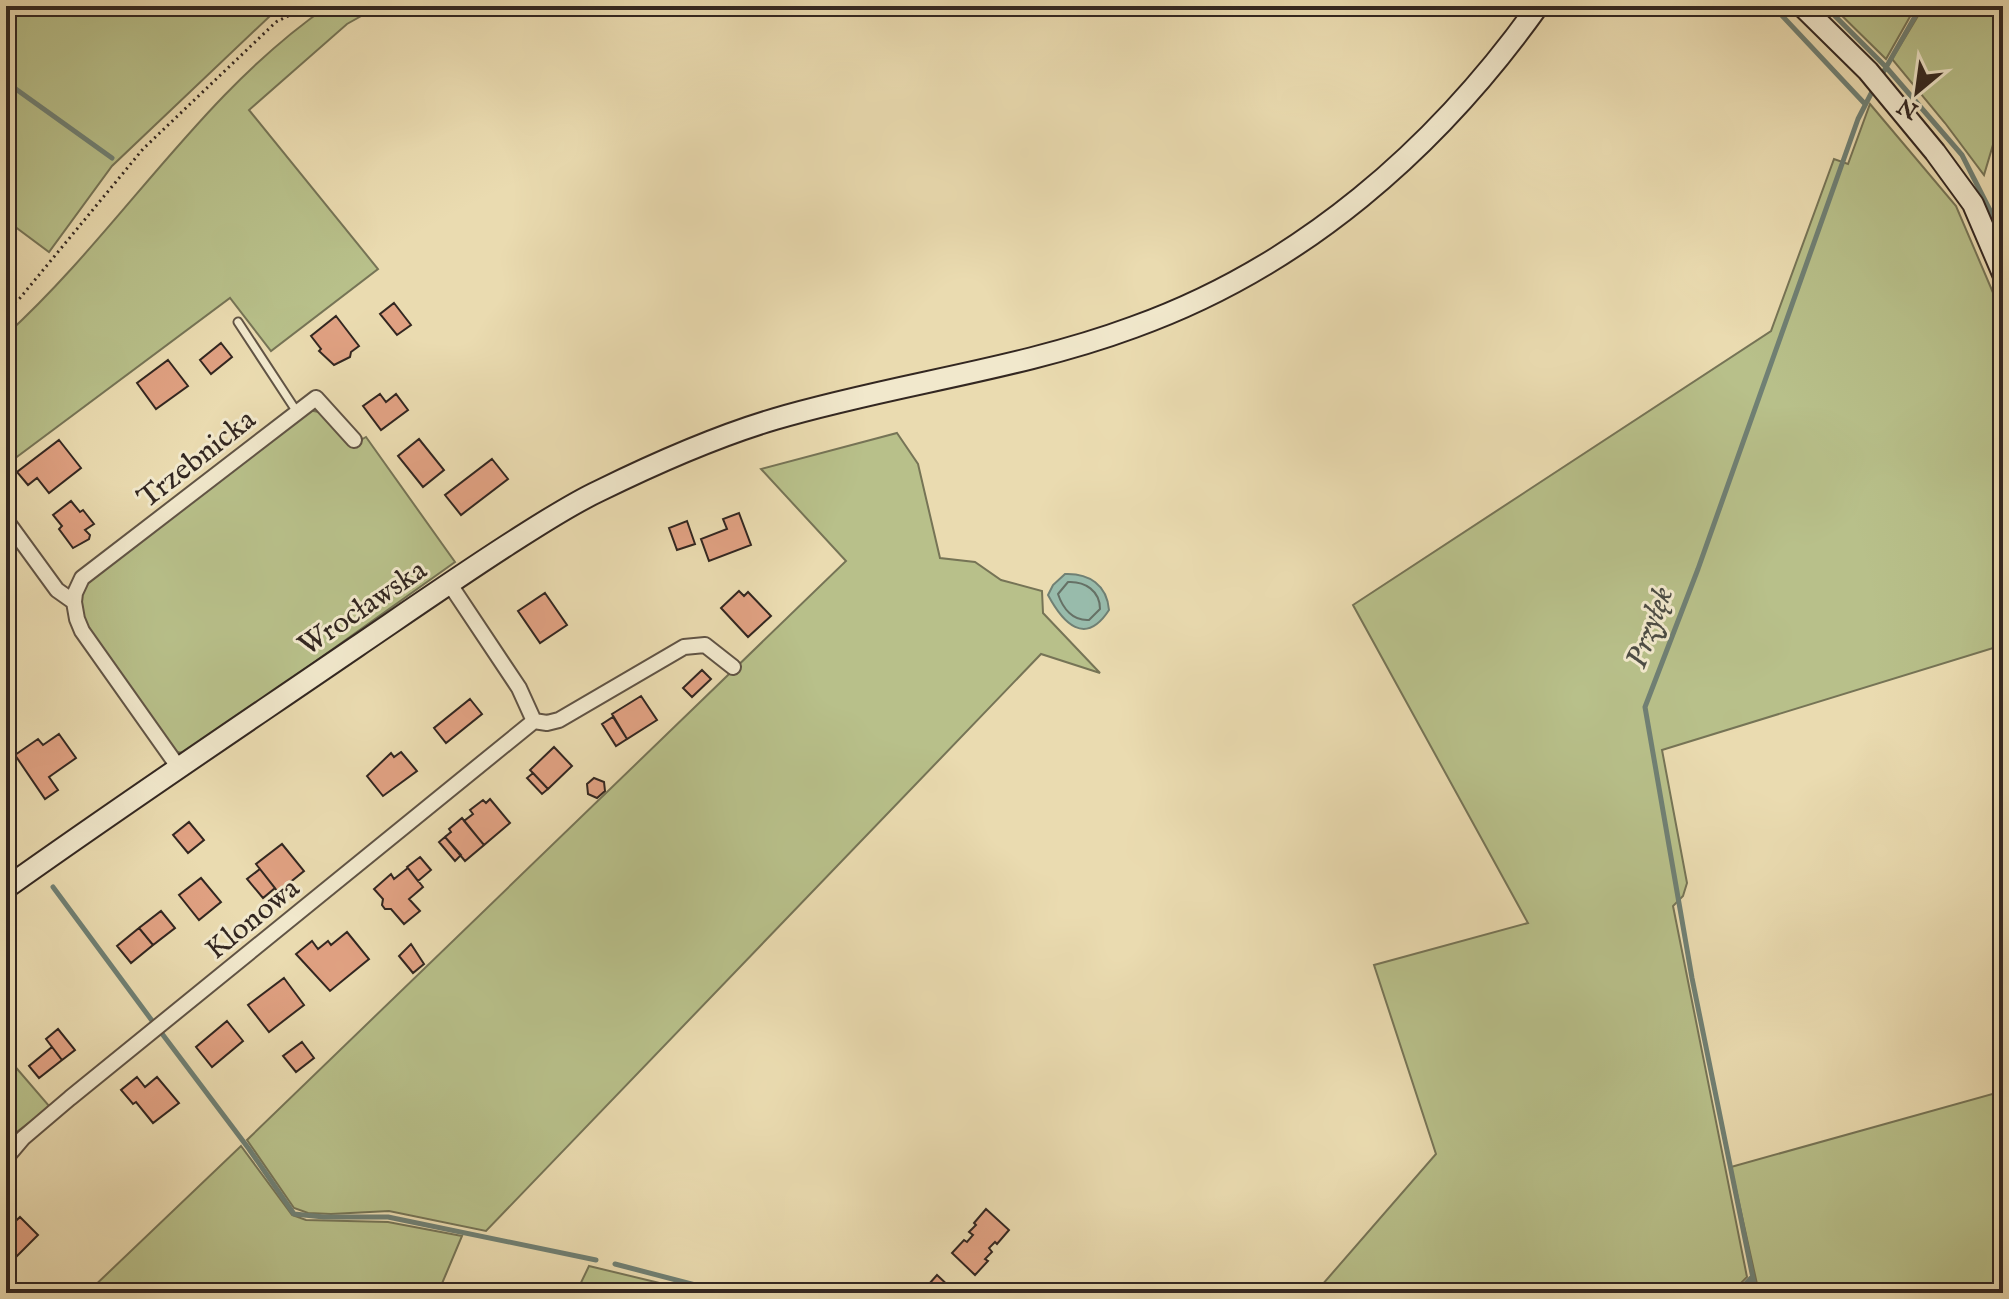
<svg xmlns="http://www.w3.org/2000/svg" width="2009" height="1299" font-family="'IM FELL English',serif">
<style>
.green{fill:#b8c08a;stroke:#767456;stroke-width:2}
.water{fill:#98bbab;stroke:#708074;stroke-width:2}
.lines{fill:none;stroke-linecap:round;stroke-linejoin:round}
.shore{stroke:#667166;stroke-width:2}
.stream{stroke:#708074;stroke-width:5}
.building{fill:#e0a182;stroke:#332721;stroke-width:2}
.lane-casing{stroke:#615445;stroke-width:11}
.street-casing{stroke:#615445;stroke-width:18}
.secondary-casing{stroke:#332721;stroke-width:24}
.path{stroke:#332721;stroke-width:3;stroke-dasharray:2 4;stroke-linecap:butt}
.lane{stroke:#f1e8cc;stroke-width:7}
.street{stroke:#f1e8cc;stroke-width:14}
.secondary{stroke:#f1e8cc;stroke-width:20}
.labels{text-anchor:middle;stroke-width:6;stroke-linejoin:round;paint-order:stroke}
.street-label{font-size:30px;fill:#332721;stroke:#f1e8cc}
.water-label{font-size:32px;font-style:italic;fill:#4c4c44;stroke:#f1e8cc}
</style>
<rect width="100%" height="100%" fill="#eadbb0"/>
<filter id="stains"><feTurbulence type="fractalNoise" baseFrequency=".0025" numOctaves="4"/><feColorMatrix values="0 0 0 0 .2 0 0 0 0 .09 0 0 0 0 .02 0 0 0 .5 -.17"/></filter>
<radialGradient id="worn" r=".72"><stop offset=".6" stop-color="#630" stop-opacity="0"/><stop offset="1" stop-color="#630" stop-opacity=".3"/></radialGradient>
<!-- green -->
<path class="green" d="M6 6H284L286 7 271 15 112 166 49 252 6 220Z
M328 6H379L347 24 249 110 378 269 271 351 230 298 6 465V335C120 231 200 94 328 6Z
M1832 6H1916L1886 59Z
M1924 6H2003V111L1984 175 1945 123 1892 59Z
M1870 104 1956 206 2003 316V645L1662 750 1687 883 1683 896 1673 906 1747 1277 1731 1293H1315L1436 1154 1374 965 1528 923 1353 605 1771 331 1834 159 1848 164Z
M308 410 319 412 352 445 366 437 455 562 187 753 175 752 104 652 78 610 80 589Z
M897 433 918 464 940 558 975 562 1001 580 1042 591 1043 613 1100 673 1041 654 486 1231 389 1211 331 1214 308 1213 294 1208 247 1140 846 561 761 469Z
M6 1056 50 1107 6 1140Z
M2003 1091V1293H1759L1731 1167Z
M241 1146 292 1215 306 1220 388 1222 462 1236 438 1293H87Z
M589 1266 701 1293H576Z"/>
<!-- water -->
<path class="water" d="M1065 574C1089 573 1107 585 1109 610 1085 647 1063 623 1048 595L1053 585Z"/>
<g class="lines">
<!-- shore -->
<path class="shore" d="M1068 582C1085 581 1100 591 1100 609L1089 620C1073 621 1063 609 1058 594Z"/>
<!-- stream -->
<path class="stream" d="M1773 6 1865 104
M1825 6 1886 67 1962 155 2003 236
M1880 78 1921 6
M6 82 112 158
M53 887 153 1022
M160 1031 249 1149 294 1214 324 1217H388L596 1260
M615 1264 726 1293
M1737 1293 1751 1278
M1756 1293 1692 978 1645 707 1698 569 1858 119 1875 86"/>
</g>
<!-- building -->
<path class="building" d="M394 303 411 325 397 335 380 314Z
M336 316 359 346 351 352 350 357 334 365 319 351 321 349 311 336Z
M221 343 232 357 211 374 200 360Z
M168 360 188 386 156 409 137 383Z
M380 394 386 402 396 394 408 410 381 430 363 406Z
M419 439 444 470 423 487 398 456Z
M59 440 81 468 49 493 37 478 28 485 17 472Z
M492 459 508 479 461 515 445 495Z
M71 501 80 512 83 510 94 524 85 530 90 535 89 539 73 548 59 529 62 526 53 515Z
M739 513 751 545 709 561 701 539 727 529 723 519Z
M687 521 695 544 677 550 669 528Z
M739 591 744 596 748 592 771 616 748 637 721 608Z
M545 593 567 625 540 643 518 611Z
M702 670 711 679 692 697 683 688Z
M641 696 657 720 627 739 612 714Z
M470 699 482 714 446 743 434 728Z
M613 717 627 739 616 746 602 724Z
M59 734 76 758 49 777 58 790 45 799 15 755 38 739 43 745Z
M554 747 572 766 548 789 530 770Z
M401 752 417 771 383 796 367 776 391 753 394 757Z
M533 773 548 789 542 794 527 778Z
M594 778 604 782 605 791 597 798 588 794 587 784Z
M490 799 510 823 484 845 464 821 473 814 470 810 483 800 486 803Z
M462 818 484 845 465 861 445 837 451 832 449 829Z
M189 822 204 840 188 853 173 835Z
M445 837 461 855 455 861 439 842Z
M282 844 304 871 278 892 256 864Z
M420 857 431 870 418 881 407 867Z
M408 868 423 887 409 899 420 911 404 924 391 909H385L382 905 383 899 374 889 391 874 394 879Z
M260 869 275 888 263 898 247 879Z
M201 878 221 902 199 920 179 895Z
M161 911 175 928 153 945 139 928Z
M139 928 153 945 131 963 117 946Z
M347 932 369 959 330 991 296 954 312 941 318 949 328 941 331 945Z
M411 944 424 964 413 973 399 956Z
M284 978 304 1005 269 1032 248 1005Z
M227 1021 243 1041 212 1067 196 1047Z
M58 1029 75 1050 62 1060 46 1039Z
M302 1042 314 1058 296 1072 283 1056Z
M52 1047 62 1060 39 1078 29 1066Z
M137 1077 145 1087 157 1077 179 1103 153 1123 136 1102 133 1104 121 1090Z
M986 1209 1009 1230 997 1244 995 1242 989 1248 992 1252 985 1259 988 1261 975 1275 952 1253 964 1240 967 1242 973 1235 969 1232 976 1225 974 1223Z
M20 1217 38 1235 6 1267V1230Z
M937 1275 953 1290 950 1293H921Z"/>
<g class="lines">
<!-- lane casing -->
<g class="lane-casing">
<path id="lane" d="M238 322 297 412"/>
</g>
<!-- street casing -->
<g class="street-casing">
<path id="street" d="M6 520 57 590 74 602 77 619 82 631 179 768
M449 583 519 688 534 721
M74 602 75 593 82 578 316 398 354 440
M6 1158 23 1138 70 1098 534 721 547 723 559 720 684 647 705 645 733 667"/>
</g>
<!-- secondary casing -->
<g class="secondary-casing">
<path id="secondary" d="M1802 6 1868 71 1935 152 1973 204 2003 274
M6 888C121 806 239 727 356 647 406 613 455 579 506 546 536 527 567 506 599 491 656 463 714 437 775 419 893 384 1018 370 1134 327 1301 267 1436 149 1538 6"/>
</g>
<!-- path -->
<path class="path" d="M6 311 20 298 143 149 276 22 308 6"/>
<!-- lane -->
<use href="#lane" class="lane"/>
<!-- street -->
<use href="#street" class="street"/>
<!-- secondary -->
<use href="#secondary" class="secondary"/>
</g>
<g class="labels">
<!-- street labels -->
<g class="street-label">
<text transform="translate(196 458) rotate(-38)" y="10">Trzebnicka</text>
<text transform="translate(362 607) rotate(-34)" y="10">Wrocławska</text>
<text transform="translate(252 918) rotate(-39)" y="10">Klonowa</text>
</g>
<!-- water labels -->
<g class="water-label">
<text transform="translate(1648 627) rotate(-70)" y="11">Przyłęk</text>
</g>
</g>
<!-- margin -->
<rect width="2009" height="1299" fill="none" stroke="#eadbb0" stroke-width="32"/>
<rect x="8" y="8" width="1993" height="1283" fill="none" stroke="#332721" stroke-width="4"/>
<rect x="16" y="16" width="1977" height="1267" fill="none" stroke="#332721" stroke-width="2"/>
<!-- north arrow -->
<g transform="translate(1917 92) rotate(209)" stroke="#f1e8cc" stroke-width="6" paint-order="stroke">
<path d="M0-6L14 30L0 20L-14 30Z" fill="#332721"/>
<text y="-12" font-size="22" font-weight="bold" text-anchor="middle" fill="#332721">N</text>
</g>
<rect width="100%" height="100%" filter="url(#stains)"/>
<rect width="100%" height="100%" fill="url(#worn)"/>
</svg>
